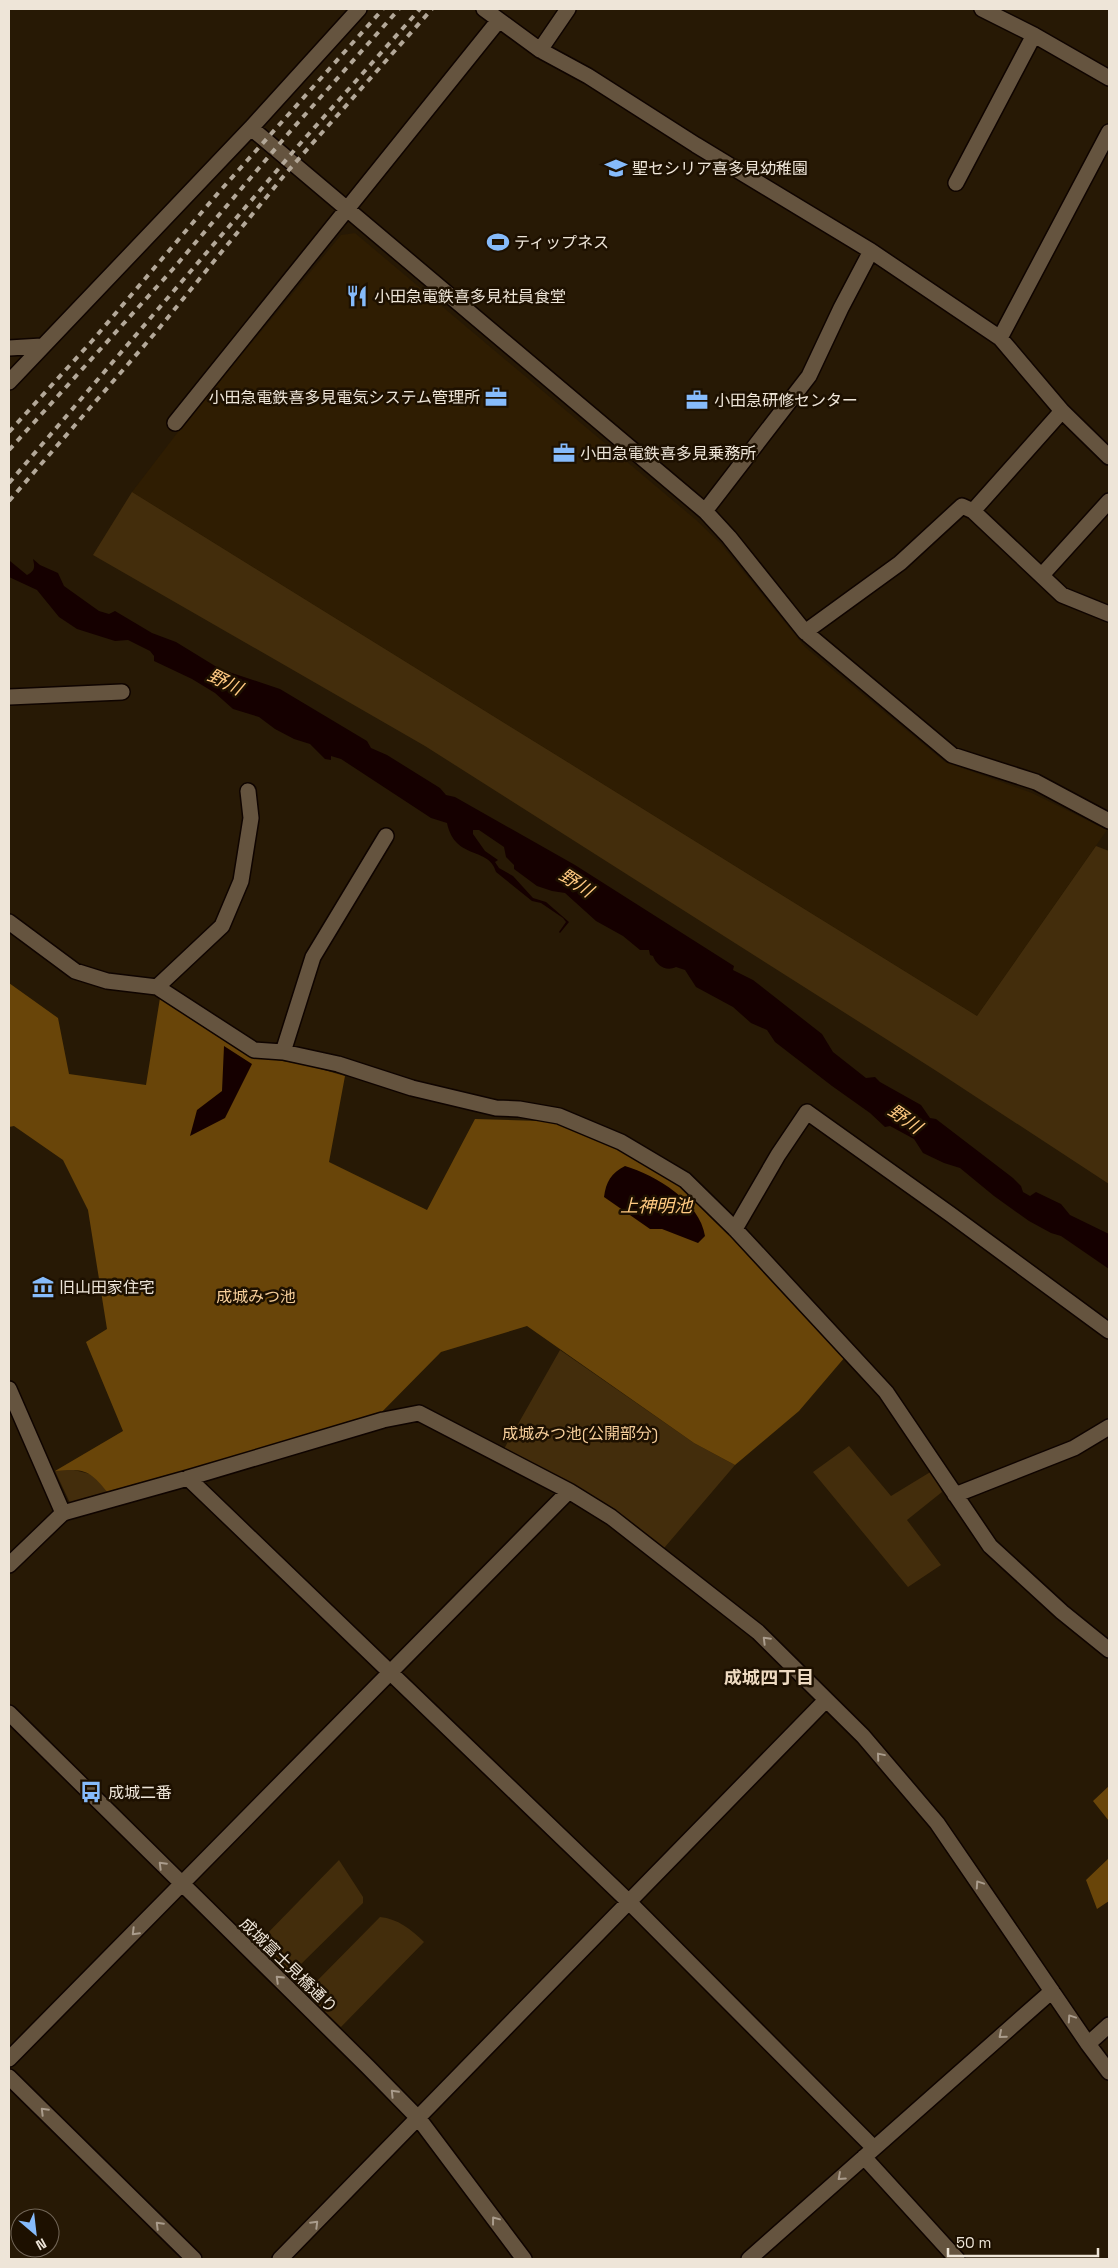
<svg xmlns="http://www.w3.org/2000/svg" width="1118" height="2268" font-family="'Space Grotesk','Noto Sans JP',sans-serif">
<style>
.built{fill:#2f1d02}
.green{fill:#432d0c}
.forest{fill:#694509}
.water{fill:#150000}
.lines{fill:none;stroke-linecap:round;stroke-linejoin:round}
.minor-casing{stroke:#0f0400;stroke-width:18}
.tertiary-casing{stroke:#0f0400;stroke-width:18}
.minor{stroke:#65543f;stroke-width:15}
.tertiary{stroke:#65543f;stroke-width:15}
.rail{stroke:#b3a899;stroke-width:4;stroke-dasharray:6 6;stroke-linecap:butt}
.oneway{stroke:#aa9c8c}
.labels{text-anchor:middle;stroke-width:5;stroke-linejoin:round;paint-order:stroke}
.poi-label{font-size:16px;fill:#eee5d8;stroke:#1d1000;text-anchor:start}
.park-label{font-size:16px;fill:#f6ce9a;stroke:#1d1000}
.street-label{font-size:16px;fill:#eee5d8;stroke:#1d1000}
.water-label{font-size:18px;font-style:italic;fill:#ffc981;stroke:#1d1000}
.neighbourhood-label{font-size:18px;font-weight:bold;fill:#eedac1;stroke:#1d1000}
</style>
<rect width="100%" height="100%" fill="#271905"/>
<!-- built -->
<path class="built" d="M355 233 695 519 721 544 805 647 945 762 1032 793 1107 830 977 1016 132 492 181 428 341 235Z"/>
<!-- green -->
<path class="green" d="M132 492 977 1016 1096 846 1109 851V1184L938 1072 425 746 93 555Z
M560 1350 694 1443 735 1465 659 1554 500 1456Z
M849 1446 891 1496 932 1471 942 1492 907 1520 941 1565 908 1587 813 1472Z
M70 1469 94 1475 108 1493 70 1503 55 1471Z
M339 1860 363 1897V1903L296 1969 285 1971 258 1943Z
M380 1917C398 1919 411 1929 424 1942L341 2027 311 1998 312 1986Z"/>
<!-- forest -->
<path class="forest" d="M9 983 58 1018 69 1074 146 1085 160 998 252 1056 307 1065 345 1076 329 1162 427 1210 475 1119 572 1122 685 1174 851 1350 799 1411 735 1465 694 1443 527 1326 441 1352 370 1424 108 1493C90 1470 84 1468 55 1471L123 1431 86 1342 107 1329 88 1210 63 1160 14 1126 9 1127Z
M1109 1786V1821L1093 1801Z
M1109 1858V1901L1097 1909 1086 1880Z"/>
<!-- water -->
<path class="water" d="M33 559 40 565 58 573 64 586 99 611 109 614 115 611 152 633 176 642 220 669 280 689 367 741 371 748 387 755 440 788 446 795 455 797 575 865 734 966 733 970 753 980 822 1034 833 1052 866 1078 875 1077 880 1082 921 1105 930 1118 936 1119 1013 1178 1021 1186 1023 1192 1030 1196 1036 1192 1061 1204 1070 1215 1109 1234V1269L1061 1236 1051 1233 1029 1221 994 1196 960 1168 944 1163 923 1153 914 1139 890 1126 885 1127 870 1113 832 1086 775 1042 767 1030 751 1023 733 1007 696 987 685 970 676 967C666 972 656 965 653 956L650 955 649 950H640L623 936 596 921 565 893 552 891 537 886 514 869V865L506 857 504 847 479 830H473V834L485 851 498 860 495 862 499 868 513 876 533 898 546 902 569 922 560 933 559 932 566 922 563 918 541 903 532 901 496 872C489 846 455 861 447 823L431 818 341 759 331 756V760L325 759 310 744 294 739 275 729 259 717 233 709 215 693 192 679 154 661V656L150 651 128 640 115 641 77 629 59 617 37 590 9 577 10 561 27 575C35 571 35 567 33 559Z
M224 1046 252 1064 225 1118 190 1136 197 1110 222 1091Z
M625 1166C656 1175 700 1202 705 1236L698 1243 662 1229H650L604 1197C606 1182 611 1173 625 1166Z"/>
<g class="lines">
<!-- minor casing -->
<g class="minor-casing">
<path id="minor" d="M484 9 540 50 588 76 696 145 871 251 1000 338 1062 411 1109 457
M982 9 1034 35 1109 78
M540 50 568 9
M251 128 705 511 729 537 805 632 952 755 1036 782 1109 821
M956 183 1034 35
M1000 338 1109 132
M9 348 42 346
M9 382 251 128 359 9
M175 423 499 20
M705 511 809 376 841 308 871 251
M973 511 1062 411
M1042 575 1109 501
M805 632 900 563 962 506 973 511 1062 595 1109 614
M9 697 122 692
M9 922 75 971 107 981 157 987 254 1050 283 1052 338 1064 412 1088 496 1108 519 1109 559 1116 621 1142 685 1180 735 1229 886 1392 990 1546 1062 1612 1109 1650
M157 987 222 926 241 881 251 818 248 791
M283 1052 313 957 386 836
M735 1229 778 1155 807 1112 950 1214 1109 1331
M9 1389 63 1513 188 1478 383 1420 419 1413 569 1491 611 1517 758 1632 863 1736 937 1823 1088 2044 1109 2072
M188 1478 629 1902 874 2148
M955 1495 1074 1448 1109 1427
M9 1713 368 2067 419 2119 524 2259
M1088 2044 1109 2025
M9 2059 569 1491
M9 2077 194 2259
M864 2157 957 2259
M280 2259 826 1700
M749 2259 1052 1991"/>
</g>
<!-- tertiary casing -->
<g class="tertiary-casing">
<path id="tertiary" d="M9 1565 63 1513"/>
</g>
<!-- minor -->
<use href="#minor" class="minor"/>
<!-- tertiary -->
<use href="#tertiary" class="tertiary"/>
<!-- rail -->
<path class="rail" d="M9 432 92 341 219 192 383 9
M9 450 173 269 287 135 399 9
M9 483 298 146 420 9
M9 501 156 332 287 172 432 9"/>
</g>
<!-- one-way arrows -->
<defs><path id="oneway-chevron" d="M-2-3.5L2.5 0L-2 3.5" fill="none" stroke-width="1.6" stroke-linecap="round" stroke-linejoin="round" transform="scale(1.25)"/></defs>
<g class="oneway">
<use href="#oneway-chevron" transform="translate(766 1640) rotate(-135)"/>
<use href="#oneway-chevron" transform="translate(880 1756) rotate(-130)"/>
<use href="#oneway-chevron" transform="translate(162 1865) rotate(-135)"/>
<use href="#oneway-chevron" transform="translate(979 1884) rotate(-124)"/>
<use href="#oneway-chevron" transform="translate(135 1932) rotate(135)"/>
<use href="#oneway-chevron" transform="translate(279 1979) rotate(-136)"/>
<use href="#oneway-chevron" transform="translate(1071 2018) rotate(-124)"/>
<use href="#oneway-chevron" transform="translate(1002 2035) rotate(139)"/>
<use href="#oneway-chevron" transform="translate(394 2093) rotate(-134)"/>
<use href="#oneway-chevron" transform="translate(44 2111) rotate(-135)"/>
<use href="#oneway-chevron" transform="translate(841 2177) rotate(138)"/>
<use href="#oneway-chevron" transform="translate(495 2220) rotate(-127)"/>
<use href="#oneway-chevron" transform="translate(315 2224) rotate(-45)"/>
<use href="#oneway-chevron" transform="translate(159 2225) rotate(-135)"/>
</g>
<!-- icons -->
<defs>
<g id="school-bare" transform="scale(1.725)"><path d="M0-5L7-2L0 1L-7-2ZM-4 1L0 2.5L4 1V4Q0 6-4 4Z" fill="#86bbfb" stroke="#1d1000" stroke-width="2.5" paint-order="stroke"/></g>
<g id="stadium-bare" transform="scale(1.725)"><path d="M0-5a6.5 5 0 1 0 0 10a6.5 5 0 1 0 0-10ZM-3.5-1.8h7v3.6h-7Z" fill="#86bbfb" stroke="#1d1000" stroke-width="2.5" paint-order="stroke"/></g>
<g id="restaurant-bare" transform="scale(1.725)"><path d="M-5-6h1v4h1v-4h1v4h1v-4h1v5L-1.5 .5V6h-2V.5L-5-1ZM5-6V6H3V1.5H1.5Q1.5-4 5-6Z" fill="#86bbfb" stroke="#1d1000" stroke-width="2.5" paint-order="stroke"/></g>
<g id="office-bare" transform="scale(1.725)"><path d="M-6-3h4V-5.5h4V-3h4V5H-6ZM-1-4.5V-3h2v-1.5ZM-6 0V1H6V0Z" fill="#86bbfb" stroke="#1d1000" stroke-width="2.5" paint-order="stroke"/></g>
<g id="museum-bare" transform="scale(1.725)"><path d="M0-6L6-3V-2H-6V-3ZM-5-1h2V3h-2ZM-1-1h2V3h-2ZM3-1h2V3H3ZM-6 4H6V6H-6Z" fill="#86bbfb" stroke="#1d1000" stroke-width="2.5" paint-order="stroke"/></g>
<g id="bus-bare" transform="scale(1.725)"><path d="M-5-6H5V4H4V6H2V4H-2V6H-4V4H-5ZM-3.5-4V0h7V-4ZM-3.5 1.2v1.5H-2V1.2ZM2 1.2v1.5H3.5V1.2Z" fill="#86bbfb" stroke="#1d1000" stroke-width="2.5" paint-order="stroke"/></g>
</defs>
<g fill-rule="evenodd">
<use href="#school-bare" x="616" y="168"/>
<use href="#stadium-bare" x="498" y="242"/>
<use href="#restaurant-bare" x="357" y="296"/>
<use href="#office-bare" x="496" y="397"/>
<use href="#office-bare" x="697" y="400"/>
<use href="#office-bare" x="564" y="453"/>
<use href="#museum-bare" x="43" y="1287"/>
<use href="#bus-bare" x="91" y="1792"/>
</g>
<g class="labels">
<!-- poi labels -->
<g class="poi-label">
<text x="632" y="174">聖セシリア喜多見幼稚園</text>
<text x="514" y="248">ティップネス</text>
<text x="374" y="302">小田急電鉄喜多見社員食堂</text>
<text x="480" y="403" text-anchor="end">小田急電鉄喜多見電気システム管理所</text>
<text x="714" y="406">小田急研修センター</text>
<text x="580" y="459">小田急電鉄喜多見乗務所</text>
<text x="59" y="1293">旧山田家住宅</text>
<text x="108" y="1798">成城二番</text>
</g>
<!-- park labels -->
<g class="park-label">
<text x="256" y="1302">成城みつ池</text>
<text x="580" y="1439">成城みつ池(公開部分)</text>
</g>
<!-- street labels -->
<g class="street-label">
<text transform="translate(289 1965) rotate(44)" y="6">成城富士見橋通り</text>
</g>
<!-- water labels -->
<g class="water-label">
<text transform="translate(225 682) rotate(26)" y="6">野川</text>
<text transform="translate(576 883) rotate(33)" y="6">野川</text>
<text transform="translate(905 1119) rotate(35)" y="6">野川</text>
<text x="656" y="1212">上神明池</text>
</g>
<!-- neighbourhood labels -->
<g class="neighbourhood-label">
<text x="769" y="1684">成城四丁目</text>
</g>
</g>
<!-- border -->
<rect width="1118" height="2268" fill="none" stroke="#eee5d8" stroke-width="20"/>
<!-- north arrow -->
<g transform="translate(35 2233) rotate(152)"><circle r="24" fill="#1d1000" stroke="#716556"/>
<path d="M0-4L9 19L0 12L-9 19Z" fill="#86bbfb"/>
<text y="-8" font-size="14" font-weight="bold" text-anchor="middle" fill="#eee5d8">N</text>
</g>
<!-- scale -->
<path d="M948 2248v8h150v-8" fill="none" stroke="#eee5d8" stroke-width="2.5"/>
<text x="956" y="2248" font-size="15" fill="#eee5d8" stroke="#1d1000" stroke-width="4" paint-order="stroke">50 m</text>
</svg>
